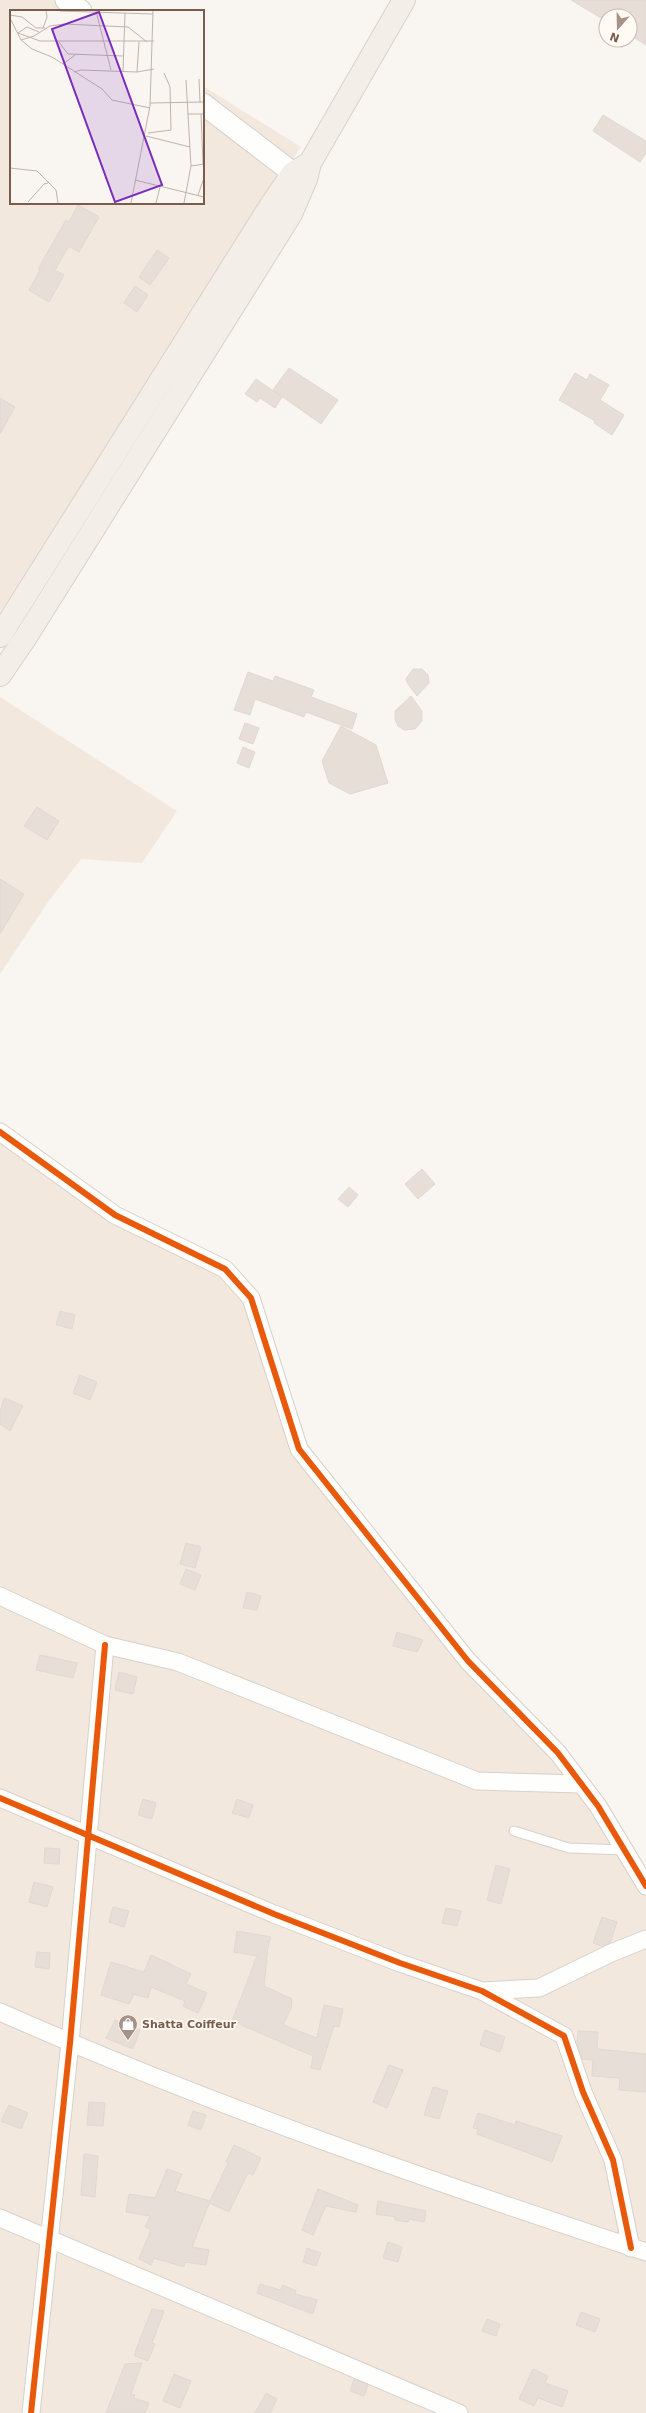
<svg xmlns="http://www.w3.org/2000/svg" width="646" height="2413" font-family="'DejaVu Sans',sans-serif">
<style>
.residential{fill:#f2e8de}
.building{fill:#e6ded7;stroke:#e2d8d2}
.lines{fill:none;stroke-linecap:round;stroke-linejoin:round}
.service-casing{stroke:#d7d1cb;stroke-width:11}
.minor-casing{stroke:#d7d1cb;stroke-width:19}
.tertiary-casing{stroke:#d7d1cb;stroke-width:23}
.primary-casing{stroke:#dad1cc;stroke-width:24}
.service{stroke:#fefefd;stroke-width:9}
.minor{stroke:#fefefd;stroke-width:17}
.tertiary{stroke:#fefefd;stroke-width:21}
.primary{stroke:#f3eee8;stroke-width:22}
.cycleway-casing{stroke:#fffaf3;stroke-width:8}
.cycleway{stroke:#e8590c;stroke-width:6}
.labels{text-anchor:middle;stroke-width:3.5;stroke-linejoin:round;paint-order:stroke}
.poi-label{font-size:11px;font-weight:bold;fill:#7a5c4d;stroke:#fffaf3;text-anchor:start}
.inset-road{fill:none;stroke:#c2b3aa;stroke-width:1}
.view{fill:#7b2cbf;fill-opacity:0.15;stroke:#7b2cbf;stroke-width:2}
.inset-edge{fill:none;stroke:#7a5c4d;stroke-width:2}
</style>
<rect width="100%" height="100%" fill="#f9f5f0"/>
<!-- residential -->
<path class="residential" d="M0 0H64L82 11H11V203H203V86L301 147 233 249 0 628Z
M0 697 177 811 142 863 81 859 48 902 0 974Z
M0 1135 114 1218 224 1271 248 1298 296 1448 556 1756 646 1889V2413H0Z"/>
<!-- building -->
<path class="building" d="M571 0H646V45L630 35V16H606V21Z
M603 115 646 141V153L640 162 593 131Z
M78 205 99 217 79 252 69 246 55 270 64 275 49 302 29 290 40 270 38 269 66 220 69 222Z
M157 250 169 258 150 285 139 277Z
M135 286 148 295 137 312 124 303Z
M289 368 338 400 321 424 273 390Z
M575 373 587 380 590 374 609 385 600 400 624 415 612 435 594 423 595 421 559 400Z
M256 379 282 397 275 408 260 398 257 402 245 394Z
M0 398 15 407 0 434Z
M413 669H422L428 675 429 683 417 696 408 684 406 679Z
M248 672 273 681 275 676 314 690 311 697 357 714 352 729 306 712 304 717 255 699 250 715 234 710Z
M411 696 422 711V721L415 729 404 730 398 726 395 719V711Z
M245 723 259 728 253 744 239 739Z
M341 726 376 745 388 783 350 794 329 783 322 761Z
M243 747 255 752 249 768 237 763Z
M37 807 59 821 47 840 24 826Z
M0 879 24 894 0 934Z
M422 1169 435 1184 418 1199 405 1184Z
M349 1187 358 1195 348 1207 338 1199Z
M60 1311 75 1315 72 1329 56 1325Z
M80 1375 97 1382 90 1400 73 1393Z
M4 1398 23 1406 10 1431 0 1424V1412Z
M186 1543 201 1547 195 1568 180 1564Z
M186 1569 201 1575 195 1590 180 1584Z
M247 1592 261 1596 257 1610 243 1608Z
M397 1632 423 1640 417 1652 393 1646Z
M40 1655 77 1663 73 1678 36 1670Z
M119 1672 137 1677 133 1694 115 1690Z
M143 1799 156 1803 152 1819 138 1815Z
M237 1799 253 1805 249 1818 232 1813Z
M45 1848 60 1849 59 1864 44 1863Z
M496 1865 510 1869 501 1904 487 1900Z
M34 1882 53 1887 47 1907 29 1902Z
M113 1907 129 1911 124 1927 109 1922Z
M446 1908 461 1911 457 1926 442 1923Z
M602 1917 617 1922 610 1943 602 1946 593 1943Z
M237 1931 271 1937 268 1946 264 1986 292 1999 291 2009 283 2025 317 2038 324 2005 343 2009 339 2027 334 2026 320 2070 311 2068 313 2056 232 2021 257 1956 234 1952Z
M37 1952 50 1953 49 1969 35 1967Z
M151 1955 191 1974 186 1984 207 1993 198 2013 183 2006 185 2001 151 1987 148 1998 134 1994 129 2004 101 1995 111 1962 144 1972Z
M115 2020 140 2030 133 2049 106 2038Z
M485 2030 505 2037 500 2052 480 2045Z
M578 2031 598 2032 597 2049 646 2054V2092L619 2090 620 2078 592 2076 593 2060 582 2059 577 2043Z
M389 2065 403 2070 387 2108 373 2102Z
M433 2087 448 2091 439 2119 424 2115Z
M89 2102 105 2103 103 2126 87 2125Z
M9 2105 28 2113 21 2129 1 2121Z
M193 2111 206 2115 201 2130 188 2125Z
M478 2113 515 2125 516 2121 562 2136 552 2162 477 2134 478 2129 473 2128Z
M234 2145 261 2158 253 2175 248 2173 229 2212 209 2203 228 2163 226 2162Z
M84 2154 98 2156 95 2197 81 2195Z
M167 2169 182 2174 175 2191 210 2201 192 2247 209 2250 206 2265 185 2262 184 2267 154 2258 151 2265 139 2259 151 2230 145 2227 150 2216 126 2212 129 2194 155 2198Z
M318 2189 358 2205 356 2212 326 2206 313 2235 302 2230Z
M378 2201 426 2211 424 2222 409 2219 408 2222 395 2220V2217L376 2214Z
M388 2242 402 2247 398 2262 383 2258Z
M307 2248 321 2253 316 2266 303 2262Z
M260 2284 280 2290 283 2285 296 2291 295 2294 317 2300 313 2314 257 2293Z
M152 2309 164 2311 152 2343 155 2344 148 2361 135 2356V2352Z
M581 2312 600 2319 595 2332 576 2325Z
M487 2319 500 2324 496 2336 482 2331Z
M142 2363 131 2394 135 2395 134 2398 149 2403 145 2413H106L125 2364Z
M533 2369 548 2376 545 2383 568 2391 562 2407 538 2398 534 2406 519 2399Z
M174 2374 191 2381 180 2408 163 2401Z
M354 2379 368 2385 364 2396 350 2391Z
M266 2393 277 2399 270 2413H255Z"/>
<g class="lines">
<!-- service casing -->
<g class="service-casing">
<path id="service" d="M514 1831 569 1848 624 1850"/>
</g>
<!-- minor casing -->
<g class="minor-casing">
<path id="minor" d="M0 1132 115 1215 225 1269 251 1298 299 1449 468 1661 558 1753 598 1806 646 1886
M0 1596 105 1645 178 1662 477 1781 581 1784
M0 1798 274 1914 400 1963 482 1991 564 2036 583 2092 613 2160 631 2248
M482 1991 539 1988 611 1953 646 1939
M0 2012C210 2105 428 2180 646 2252
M0 2218 459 2413
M31 2413 70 2043 105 1645"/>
</g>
<!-- tertiary casing -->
<g class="tertiary-casing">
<path id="tertiary" d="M66 0 81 11
M203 104 293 173 306 179"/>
</g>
<!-- primary casing -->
<g class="primary-casing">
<path id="primary" d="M0 636 271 205 293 173 310 163
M0 675 26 637 291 214 306 179 310 163 404 0"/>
</g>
<!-- service -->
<use href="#service" class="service"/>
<!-- minor -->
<use href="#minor" class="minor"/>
<!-- tertiary -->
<use href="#tertiary" class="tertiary"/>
<!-- primary -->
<use href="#primary" class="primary"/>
<!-- cycleway casing -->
<g class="cycleway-casing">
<path id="cycleway" d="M0 1132 115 1215 225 1269 251 1298 299 1449 468 1661 558 1753 598 1806 646 1886
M0 1798 274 1914 400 1963 482 1991 564 2036 583 2092 613 2160 631 2248
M31 2413 70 2043 105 1645"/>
</g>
<!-- cycleway -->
<use href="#cycleway" class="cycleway"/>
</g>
<!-- icons -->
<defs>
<g id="shop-pin" transform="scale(1)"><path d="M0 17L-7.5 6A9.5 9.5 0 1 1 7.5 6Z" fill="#a69286" stroke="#fffaf3"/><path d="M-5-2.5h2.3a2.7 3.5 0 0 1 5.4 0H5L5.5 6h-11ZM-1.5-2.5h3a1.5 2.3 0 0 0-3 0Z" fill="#fff"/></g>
</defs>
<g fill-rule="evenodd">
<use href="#shop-pin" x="128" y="2024"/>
</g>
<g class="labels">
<!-- poi labels -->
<g class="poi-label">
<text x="142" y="2028">Shatta Coiffeur</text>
</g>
</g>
<!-- overview -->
<g transform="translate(10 10)">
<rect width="194" height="194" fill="#f9f5f0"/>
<path class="inset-road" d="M50 1 143 4M86 1 101 60M0 5 12 7 26 18H35M0 8 11 30 22 39 42 47 92 79 102 90 140 98M33 18 37 7 36 1M29 22 17 17 8 23 30 31H144M11 30 24 26 40 16 54 14 118 17 137 32M48 31 58 44 113 46M53 54 65 45M113 61 115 3M64 62 71 60 127 62 144 59M127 62 129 32M189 69 190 92M140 93 194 92M178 104H194M191 104 193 154M138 123 161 120 160 77 154 63M136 126 180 137M181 156 194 154M0 158 27 161 46 180 48 193M125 170 194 187M188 185 194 168M18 192 34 174 38 173M121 193 140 96 143 1M146 193 150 177M174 193 181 156 176 70"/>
<path class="view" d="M89 2 152 175 105 192 42 19Z"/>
<rect width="194" height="194" class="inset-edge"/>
</g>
<!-- north arrow -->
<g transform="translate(618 28) rotate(200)"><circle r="19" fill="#fffaf3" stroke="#cabbb1"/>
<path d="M0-3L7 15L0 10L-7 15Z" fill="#a69286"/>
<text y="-6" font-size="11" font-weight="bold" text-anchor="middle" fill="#7a5c4d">N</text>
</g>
</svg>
